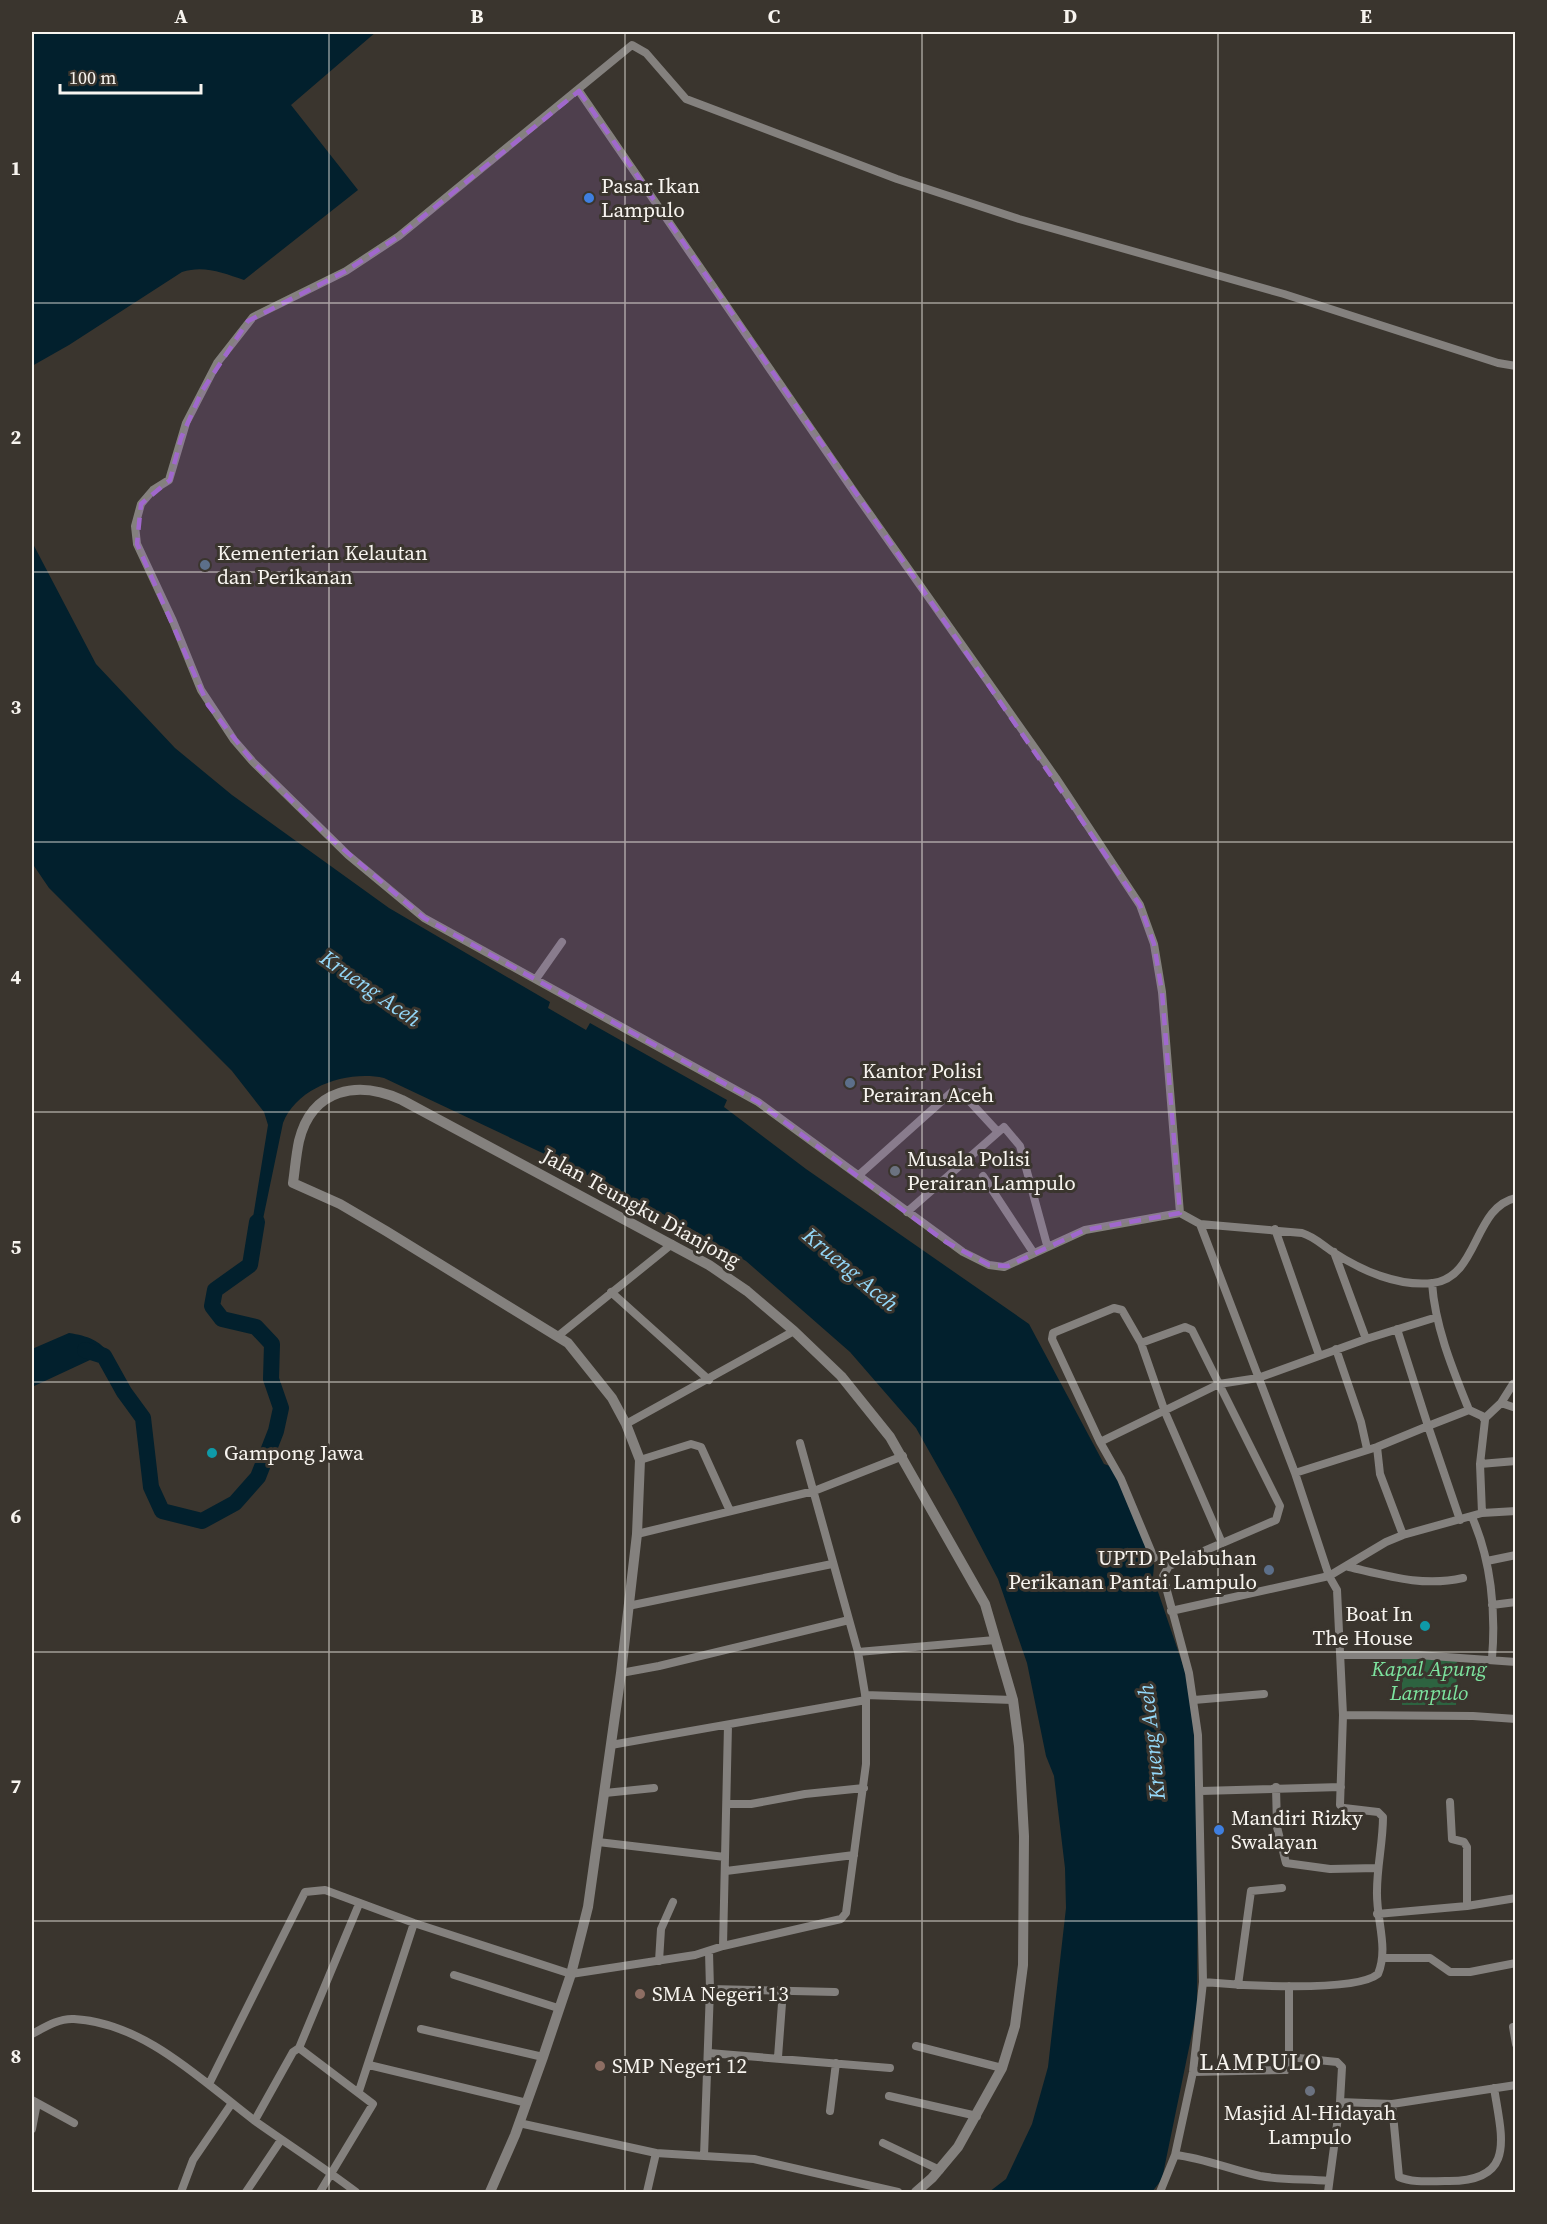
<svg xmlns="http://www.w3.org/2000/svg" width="1547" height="2224" font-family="'Source Serif 4',serif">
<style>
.green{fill:#2d6340}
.water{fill:#02202d}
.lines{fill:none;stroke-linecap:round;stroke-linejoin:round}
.river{stroke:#02202d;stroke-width:16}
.minor{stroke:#84817e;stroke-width:8}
.tertiary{stroke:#84817e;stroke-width:10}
.marked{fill:#a068cd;fill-opacity:0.2;stroke:#a068cd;stroke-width:4.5;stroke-dasharray:12 8;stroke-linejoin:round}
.grid{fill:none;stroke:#f7f4ef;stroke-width:1.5;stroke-opacity:0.55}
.shop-dot{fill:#3f7fe0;stroke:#3a352e;stroke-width:2}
.service-dot{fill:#5c6f8a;stroke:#3a352e;stroke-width:2}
.worship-dot{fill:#6b7280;stroke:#3a352e;stroke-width:2}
.culture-dot{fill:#0f9aa8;stroke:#3a352e;stroke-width:2}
.education-dot{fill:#8d6e63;stroke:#3a352e;stroke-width:2}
.labels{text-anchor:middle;stroke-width:6;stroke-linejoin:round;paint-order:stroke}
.poi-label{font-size:21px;fill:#f7f4ef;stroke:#3a352e;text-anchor:start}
.street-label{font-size:21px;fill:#f7f4ef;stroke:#3a352e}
.park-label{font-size:21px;font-style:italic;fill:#7de49f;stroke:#3a352e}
.water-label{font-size:22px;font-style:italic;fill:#94d8f9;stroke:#3a352e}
.quarter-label{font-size:24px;letter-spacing:1.5px;fill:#f7f4ef;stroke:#3a352e}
.neatline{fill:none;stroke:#f7f4ef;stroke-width:2}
.grid-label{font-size:20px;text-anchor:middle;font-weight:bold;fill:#f7f4ef}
</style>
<rect width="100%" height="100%" fill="#3a352e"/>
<!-- green -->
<path class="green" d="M1402 1657H1457L1456 1705H1402Z"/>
<!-- water -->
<path class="water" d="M32 32H376L291 105 358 190 244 280C223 273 204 265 182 272L69 345 32 366Z
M32 542 96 664 175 748 232 795 389 908 550 1002 548 1008 586 1030 590 1023 727 1100 724 1107 806 1169 1029 1324 1104 1464 1113 1467 1154 1565 1153 1577 1190 1686 1198 1786 1197 2009 1162 2179 1152 2192H989L1006 2179 1032 2124 1048 2067 1066 1908 1065 1868 1054 1776 1046 1756 1027 1663 998 1579 956 1499 916 1428 850 1352 746 1261 690 1228 570 1166 384 1078C347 1070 297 1087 283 1123L258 1243 249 1242 268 1125 264 1112 232 1071 49 888 32 863Z
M69 1333C88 1336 99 1340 111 1355L90 1360 32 1387V1349Z"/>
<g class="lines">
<!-- river -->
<path class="river" d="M85 1350 104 1356 124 1392 143 1418 151 1487 162 1511 202 1521 235 1503 258 1477 276 1431 281 1408 271 1379 272 1344 256 1327 222 1319 212 1306 215 1290 250 1265 257 1222"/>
<!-- minor -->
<path class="minor" d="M579 91 857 496 1056 778 1140 905 1154 944 1162 992 1180 1213
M536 979 562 942
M859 1175 953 1091 962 1093 998 1132
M983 1176 1033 1252
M907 1212 1004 1127 1020 1146 1047 1245
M1200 1224 1180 1213 1085 1230 1004 1267 989 1265 963 1252 758 1102 424 918 348 855 253 762 234 740 201 690 173 621 137 544 135 526 141 504 153 490 169 480 186 423 217 363 253 317 346 271 399 236 632 45 646 53 686 99 897 179 1019 219 1284 294 1498 363 1516 366
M1275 1229 1319 1355
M1334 1252 1366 1339
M1432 1283C1435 1327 1453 1370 1469 1410
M611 1292 709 1380
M558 1336 672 1244
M1141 1343 1185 1327 1192 1330 1280 1506 1276 1520 1169 1566 1163 1576 1189 1673 1198 1735 1203 1982 1193 2072 1175 2155 1160 2192
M1336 1349 1361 1422 1367 1449
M1501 1403 1516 1408
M1484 1419 1501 1403 1513 1384
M626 1424 794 1331
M1100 1442 1121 1479 1154 1558
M1377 1447 1380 1474 1403 1535
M640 1460 691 1444 701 1447 730 1511
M1480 1464 1516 1461
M1295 1473 1377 1447 1428 1426 1397 1329
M1472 1517C1491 1560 1496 1611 1492 1658
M1460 1520 1428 1426 1469 1410 1482 1416 1485 1420 1480 1464 1482 1513
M637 1534 814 1491 903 1456
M1222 1543 1165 1412 1141 1343 1122 1310 1114 1308 1053 1333 1052 1339 1100 1442 1219 1384 1258 1378 1366 1339 1437 1317
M1487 1561 1516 1555
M1349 1567C1388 1576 1423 1587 1463 1578
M1492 1605 1516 1602
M628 1606 832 1564
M1171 1611 1329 1576 1386 1542 1403 1535 1482 1513 1516 1511
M858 1652 995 1640
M1341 1655H1418L1516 1662
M621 1673 659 1666 849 1620
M865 1695 1013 1700
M1194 1700 1264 1694
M1343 1715 1473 1716 1516 1719
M611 1745 866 1700
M1276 1787 1277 1827 1286 1863 1330 1869 1377 1868
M1201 1791 1341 1787
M605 1793 654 1788
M1450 1802 1452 1839 1464 1842 1467 1847V1906
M727 1804H751L805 1794 864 1788
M598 1842 725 1857
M726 1871 854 1855
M1377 1914 1467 1906 1516 1898
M723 1946 728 1725
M709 1952 710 1989 704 2156 754 2159 898 2192
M1383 1958H1430L1450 1972H1470L1516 1963
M659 1961 661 1929 673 1902
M454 1975 558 2008
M1203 1982C1236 1985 1355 1993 1378 1974 1389 1947 1376 1920 1377 1891 1377 1866 1383 1842 1383 1817L1378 1812 1344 1808 1340 1805 1343 1715 1337 1590 1329 1576 1295 1473 1200 1224 1302 1233C1315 1237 1322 1245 1333 1252 1362 1271 1399 1287 1433 1283 1479 1277 1473 1207 1516 1198
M1238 1985 1251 1891 1282 1888
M710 1989 835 1992
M1513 2027 1516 2044
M421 2029 543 2057
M32 2034C45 2027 59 2018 74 2019 145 2023 202 2081 255 2121 289 2145 323 2167 356 2192
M916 2046 1002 2068
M299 2048 373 2104 320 2192
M709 2053 890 2068
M778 2057 783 1990
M1289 2057 1337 2062 1342 2067 1340 2102 1328 2192
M369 2065 527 2103
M1193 2072 1286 2070 1289 2057V1986
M209 2084 305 1892 325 1890 414 1923 571 1974 695 1955 723 1946 841 1919 846 1913 866 1764V1700L858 1652 800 1443
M359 2091 414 1923
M889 2096 977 2116
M32 2100 74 2123
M1340 2102 1392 2104 1516 2085
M1392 2104 1399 2177C1412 2183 1431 2181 1445 2181 1517 2183 1502 2138 1494 2088
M830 2111 836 2063
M255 2120 293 2052 299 2048 359 1904
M519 2123 656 2153 704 2156
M32 2129 37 2103
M883 2143 940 2170
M1175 2155C1204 2158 1231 2170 1260 2176 1282 2180 1306 2179 1329 2181
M181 2192 193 2160 232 2103
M246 2192 281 2140
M647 2192 656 2153"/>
<!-- tertiary -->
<path class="tertiary" d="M490 2192 515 2135 543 2057 571 1974 588 1907 621 1673 637 1534 640 1460 626 1424 612 1398 568 1343 386 1231 340 1204 293 1183C295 1169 296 1155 299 1141 312 1088 358 1080 402 1100L709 1265 747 1291 794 1331 841 1376 890 1437 985 1604 1013 1700 1019 1746 1024 1836 1023 1965 1015 2026 1002 2068 958 2147 932 2178 916 2192"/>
</g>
<!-- marked area -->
<path class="marked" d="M579 91 1140 905 1154 944 1162 992 1180 1213 1085 1230 1008 1266 989 1265 946 1242 758 1102 424 918 322 831 253 762 208 705 137 544 141 504 170 480 181 438 202 391 248 321 346 271 399 236Z"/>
<!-- grid -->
<path class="grid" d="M329 32V2192M625 32V2192M922 32V2192M1218 32V2192M32 303H1516M32 572H1516M32 842H1516M32 1112H1516M32 1382H1516M32 1652H1516M32 1921H1516"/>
<!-- markers -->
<g class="shop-dot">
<circle cx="589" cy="198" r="6"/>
<circle cx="1219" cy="1830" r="6"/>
</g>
<g class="service-dot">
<circle cx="205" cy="565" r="6"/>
<circle cx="850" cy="1083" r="6"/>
<circle cx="1269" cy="1570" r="6"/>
</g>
<g class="worship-dot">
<circle cx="895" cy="1171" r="6"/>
<circle cx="1310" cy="2091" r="6"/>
</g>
<g class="culture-dot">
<circle cx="212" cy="1453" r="6"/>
<circle cx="1425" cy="1626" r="6"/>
</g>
<g class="education-dot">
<circle cx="640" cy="1994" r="6"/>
<circle cx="600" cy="2066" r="6"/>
</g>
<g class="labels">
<!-- poi labels -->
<g class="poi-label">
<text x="601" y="193">Pasar Ikan<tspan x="601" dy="24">Lampulo</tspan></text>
<text x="217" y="560">Kementerian Kelautan<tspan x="217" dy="24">dan Perikanan</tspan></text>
<text x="862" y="1078">Kantor Polisi<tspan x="862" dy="24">Perairan Aceh</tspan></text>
<text x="907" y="1166">Musala Polisi<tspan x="907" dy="24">Perairan Lampulo</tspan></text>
<text x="224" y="1460">Gampong Jawa</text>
<text x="1257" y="1565" text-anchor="end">UPTD Pelabuhan<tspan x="1257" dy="24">Perikanan Pantai Lampulo</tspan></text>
<text x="1413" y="1621" text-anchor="end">Boat In<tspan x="1413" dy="24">The House</tspan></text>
<text x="1231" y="1825">Mandiri Rizky<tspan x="1231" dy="24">Swalayan</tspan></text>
<text x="652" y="2001">SMA Negeri 13</text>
<text x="612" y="2073">SMP Negeri 12</text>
<text x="1310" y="2120" text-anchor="middle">Masjid Al-Hidayah<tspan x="1310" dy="24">Lampulo</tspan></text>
</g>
<!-- street labels -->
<g class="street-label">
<text transform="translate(641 1208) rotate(29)" y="7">Jalan Teungku Dianjong</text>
</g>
<!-- park labels -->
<g class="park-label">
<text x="1429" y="1676">Kapal Apung<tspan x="1429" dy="24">Lampulo</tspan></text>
</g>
<!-- water labels -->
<g class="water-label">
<text transform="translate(371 988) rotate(35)" y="8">Krueng Aceh</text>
<text transform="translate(851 1269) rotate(40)" y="8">Krueng Aceh</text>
<text transform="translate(1151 1742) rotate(-96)" y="8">Krueng Aceh</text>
</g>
<!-- quarter labels -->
<g class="quarter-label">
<text x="1261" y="2070">LAMPULO</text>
</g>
</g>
<!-- border -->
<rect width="1547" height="2224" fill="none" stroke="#3a352e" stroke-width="66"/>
<!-- scale -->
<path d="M60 84v9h141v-9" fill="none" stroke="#f7f4ef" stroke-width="3"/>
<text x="69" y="84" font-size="18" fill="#f7f4ef" stroke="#3a352e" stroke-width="4.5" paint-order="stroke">100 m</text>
<rect x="33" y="33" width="1481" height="2158" class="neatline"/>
<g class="grid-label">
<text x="181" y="23">A</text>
<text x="477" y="23">B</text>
<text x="774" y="23">C</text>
<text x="1070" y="23">D</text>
<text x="1366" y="23">E</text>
<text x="16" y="175">1</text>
<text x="16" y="444">2</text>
<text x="16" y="714">3</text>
<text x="16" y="984">4</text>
<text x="16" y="1254">5</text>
<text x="16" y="1523">6</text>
<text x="16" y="1793">7</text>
<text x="16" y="2063">8</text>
</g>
</svg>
